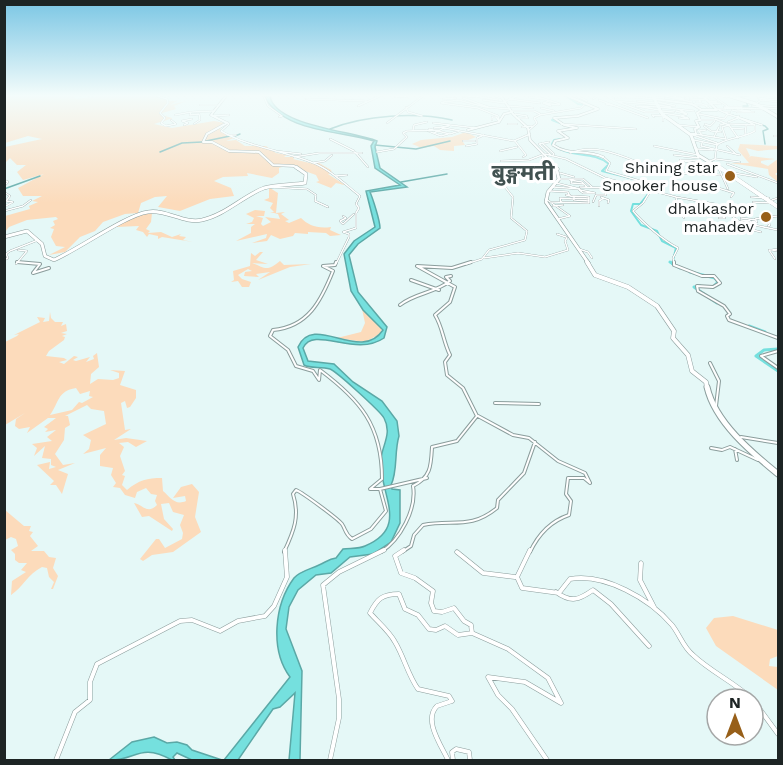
<svg xmlns="http://www.w3.org/2000/svg" width="783" height="765" font-family="'Work Sans','Noto Sans Devanagari',sans-serif">
<style>
.green{fill:#fcdbbb;fill-rule:evenodd}
.water{fill:#75e0de;stroke:#5ba8a6;stroke-width:1.5}
.lines{fill:none;stroke-linecap:round;stroke-linejoin:round}
.stream{stroke:#5ba8a6;stroke-width:1.5}
.river-far1{stroke:#75e0de;stroke-width:2}
.river{stroke:#75e0de;stroke-width:3}
.pedestrian-casing{stroke:#8b9d9c;stroke-width:2}
.minor-far2-casing{stroke:#8b9d9c;stroke-width:2}
.minor-far1-casing{stroke:#8b9d9c;stroke-width:4}
.minor-casing{stroke:#8b9d9c;stroke-width:5}
.tertiary-casing{stroke:#8b9d9c;stroke-width:3}
.secondary-far3-casing{stroke:#8b9d9c;stroke-width:3}
.secondary-far2-casing{stroke:#8b9d9c;stroke-width:4}
.secondary-far1-casing{stroke:#8b9d9c;stroke-width:5}
.secondary-casing{stroke:#8b9d9c;stroke-width:7}
.primary-far1-casing{stroke:#8b9d9c;stroke-width:4}
.primary-casing{stroke:#8b9d9c;stroke-width:4.5}
.pedestrian{stroke:#fff;stroke-width:1.5}
.minor-far2{stroke:#fff;stroke-width:1.5}
.minor-far1{stroke:#fff;stroke-width:2}
.minor{stroke:#fff;stroke-width:4}
.tertiary{stroke:#fff;stroke-width:2}
.secondary-far3{stroke:#fff;stroke-width:2}
.secondary-far2{stroke:#fff;stroke-width:3}
.secondary-far1{stroke:#fff;stroke-width:4}
.secondary{stroke:#fff;stroke-width:5}
.primary-far1{stroke:#fff;stroke-width:3}
.primary{stroke:#fff;stroke-width:4}
.poi-dot{fill:#975f19;stroke:#fff;stroke-width:2}
.labels{text-anchor:middle;stroke-width:6;stroke-linejoin:round;paint-order:stroke}
.far-poi-label{font-size:16px;fill:#1d2424;stroke:#fff;text-anchor:end}
.far-district-label{font-size:22px;font-weight:bold;fill:#415150;stroke:#fff}
</style>
<rect width="100%" height="100%" fill="#e5f8f7"/>
<!-- green -->
<path class="green" d="M5 96H74L76 99 97 96H156L167 98V101H177L170 105 186 101 174 106 176 109 162 113 163 117 169 115 165 116 172 118 171 121 170 119 154 124 172 128 214 121 225 123 220 129 228 137 234 138 226 141 236 140 245 146H266L276 153 287 155 284 157H296L293 159 314 164 319 163 331 170 332 173 328 174 345 185 336 183 331 188 316 182 319 181 316 175 288 165 279 168V173L272 178 247 173 248 176 223 177 214 181 231 188 234 196 210 199 180 211 158 207 167 196 155 197 141 203 138 213 125 214 103 222 95 231 80 237 65 252 49 255 65 247 56 246 51 237 54 229 50 228 55 225 53 221 58 219 56 217 27 220 9 227 5 232V216L30 209 29 206 38 202 32 201 42 196H23L18 188 44 174 23 180 17 172 26 165H17L10 158 5 163V147L42 139 28 136 5 143Z
M466 132 476 137 463 142 465 145 454 146V151L440 150 434 146 422 148 412 144 421 140 452 137Z
M740 144 778 146V149L758 151 746 148 750 156 748 158 751 156 775 159 761 161V163L768 166 778 159V172L775 174 778 176V182L769 175 768 169 730 163H749L738 150Z
M270 188 278 193 276 213 285 212 281 214 289 220 285 221 289 223 301 218C308 225 317 229 331 227L330 230 341 235 330 236 326 233 308 232V234L295 233 293 236 280 239 271 235 267 241 252 243 266 238 267 234 236 241 251 233V227L255 224H246L252 222 254 218 246 214 255 210 265 211 264 216H256L263 218 261 224 263 226 271 222 265 217 280 219 278 214 270 212H274L270 208 273 203 264 200 269 198V189H265Z
M152 213 151 222 146 229 150 231 148 233 161 232 172 237 181 234 179 236 186 237 183 240 193 242 162 237 158 239V236L149 234 147 237 143 232 136 230 139 226 115 227 133 216Z
M260 252H268H263L256 260 268 264 252 263C264 267 266 273 280 261L284 265 311 264 290 267 258 280 270 272 256 274 259 277 244 276 245 272 252 271 248 269 238 275 242 279 251 282 249 287H242L238 281 231 282 234 280 233 271 250 266 251 253 255 256Z
M362 309 382 328 380 334 365 342 337 338 361 332 365 323Z
M50 312 51 318 55 322H63L61 326 66 324 67 331 61 333 67 334 62 336 65 337 64 340 49 351 46 356 64 358 67 360 59 362 64 364 74 356 78 357 73 360 76 361 90 357 86 362 94 359 93 356 97 353 99 367 91 374 90 384 98 379 113 380 119 378V373L110 370 125 371 120 385 136 390V398L130 407 127 408 125 401 121 403 125 430 131 429 114 440 126 438 147 441 136 447 128 442 119 443 124 447 120 456 125 471 122 475 125 476 122 485 127 490C139 480 147 478 162 478L163 491C170 497 175 506 186 501L185 496 173 498 181 487 192 484 199 492 195 517 201 532 173 552 152 555 143 561 140 559 156 539H159L165 548 182 539 183 533 180 525 184 515 173 512 169 503 161 504 164 519 173 529 172 531 149 516 142 517 134 503C142 504 147 515 157 505L155 501 157 495 151 494 146 488 137 492 135 498 125 495 120 488 113 487 116 483 111 475 113 468 100 466V455L106 448 83 454 89 449 91 440 83 435 106 424 104 411 91 409 87 405 65 416H68L70 425 65 428 64 440 55 454 63 465 75 463 58 470 68 474 62 494 56 485H50L54 481 37 465 50 462 49 469 56 467 51 465V459L42 458 45 446 34 456 37 448 32 444 52 441 47 437 56 430 45 432 48 429 44 427 56 418H48L27 433 30 427 19 429 15 426 16 419 25 413 5 425V342L17 336 19 334 14 335 40 322 37 317 45 318 43 322 49 321ZM76 388 80 394 90 391 89 396 93 397 82 403 79 402 72 410 50 415C59 403 57 391 76 388Z
M5 510 24 526H31L29 531 33 532 30 536 38 546 31 551H44L49 557 56 558 53 568 58 576 53 589H51L54 582 49 577 47 568 42 567C28 574 22 588 11 595L12 581 26 572 21 570 27 563H19L15 560V554L11 550 18 546 16 539 11 537 5 540Z
M733 616 778 630V656L770 659 769 666 778 667V690L716 646 706 628 714 618Z"/>
<!-- water -->
<path class="water" d="M264 96H270C275 126 353 131 377 141L375 147 380 168 407 187 370 192C373 199 380 221 380 228L358 244 349 255 358 292 387 327 384 338C355 358 314 325 303 348L308 361 334 364 353 382 382 401 397 421 399 436C394 452 398 471 391 485L392 489 400 490V523L391 542 373 554 350 557 331 573 316 575 298 590 289 607 286 629 302 671 300 760H289L295 693 280 707 273 709 238 760H224L290 677C270 650 274 605 294 578 300 571 311 569 319 565 326 562 329 559 336 558L343 549C350 548 359 549 365 546 411 527 378 493 381 458 383 444 392 433 384 418 381 412 336 371 330 369 321 366 311 369 304 365L298 347C314 312 360 364 383 330L363 310 351 291 344 254 354 241 375 227 366 191 400 185 375 168 371 146 374 141C338 130 284 133 264 96Z
M154 737 167 743 177 742 187 745 192 750 222 760H192L177 753 173 757 175 760H172C139 742 136 761 109 760L132 742Z"/>
<g class="lines">
<!-- stream -->
<path class="stream" d="M738 97 748 96
M743 106H748L746 102
M732 115 765 126 768 129 763 131 765 144
M330 129C365 115 415 112 452 120
M235 136 240 134
M206 141 230 136
M375 145 416 149 450 141
M160 152 182 143 202 142
M401 182 447 174
M4 189 40 176"/>
<!-- river-far1 -->
<path class="river-far1" d="M566 96 578 104 586 105
M557 117 552 120 575 129
M560 139 554 140 552 144C569 159 592 150 609 164L602 171 634 179
M647 183 652 189 640 204H633L631 211 641 225 657 231 662 241 676 248 672 264"/>
<!-- river -->
<path class="river" d="M670 262 680 268
M690 272 715 278 718 282 714 286
M700 286 694 287 717 303
M749 326 765 332
M778 349 764 350 756 356 778 371"/>
<!-- pedestrian casing -->
<g class="pedestrian-casing">
<path id="pedestrian" d="M721 97 730 96"/>
</g>
<!-- minor-far2 casing -->
<g class="minor-far2-casing">
<path id="minor-far2" d="M157 96 167 99 168 103 160 113 165 118 161 123 166 126 176 124 171 120
M465 96 477 97
M476 96 498 100
M495 96 502 98
M535 96 560 104 558 105
M577 96 587 101
M607 96 615 101 658 105
M626 96 654 99
M665 96 692 102
M673 96 684 99
M713 96 727 106
M764 96H773
M264 97 268 106 282 116 279 117
M395 97 409 96
M529 97 543 99
M653 97 664 98
M685 97H701
M705 97H721
M775 97H778
M463 98 491 108
M615 98H635
M306 99 367 101
M443 99 456 98
M509 99 540 103
M593 99 597 96
M690 99 707 100
M458 100 485 107 510 109
M483 100 504 103
M599 100 648 118
M761 100 758 98 778 100
M446 101 441 103 478 108 498 116 499 120
M549 101 543 103 551 106
M637 101 655 103
M709 101 717 102
M446 102 458 100
M504 102 517 96
M618 102 645 112H661
M658 102 675 106
M696 102H701L699 100
M544 103 558 105
M711 103 721 104
M757 103 761 100 778 102
M606 104 616 106
M703 104 709 108
M200 105H217
M659 105 671 107
M693 105H710
M758 105 778 107
M358 106 380 96
M507 106 533 108
M636 106 659 110
M639 106 658 107
M752 106 760 107
M406 107 408 112 422 116
M659 107 694 111
M541 108 554 111
M726 108 764 109
M726 108 724 107H742
M765 108 778 109
M717 109H726
M732 110 736 111
M737 110 750 111
M512 111H534L540 114
M662 111 674 112
M676 111 687 114 680 110
M192 112 213 111
M725 112H730
M737 112H744L742 110
M744 112H754
M663 113 681 116
M515 114 527 116 526 118
M687 114 681 116 688 118
M699 114 724 119 728 114 719 110
M728 114 762 125
M175 115 191 112 190 115 199 114 200 120 194 124
M212 116 229 115
M654 117 652 115 662 116
M517 118H528
M679 118 689 119
M715 119 729 125
M492 120V117H496L499 121
M700 120H714
M663 121V117L666 118
M227 122 229 124 221 131C250 148 287 151 318 165 333 172 347 186 360 196L356 204 359 208 356 213V228L343 232 349 234V237L336 264
M728 122 738 118
M387 123 423 96
M433 123 476 128
M508 124H517
M561 124 636 129
M705 124 710 126 715 121
M730 124 755 125 737 117 739 116
M184 125 188 123 182 121 192 119
M678 125 699 127
M720 125 724 124
M704 126 711 131 721 132
M522 127 532 126
M434 128 449 126
M731 128 744 129
M429 129 450 134 459 131
M413 130 414 125 427 122
M426 130 441 136 448 134
M529 130 537 123 534 118 540 115 581 108 584 105
M698 130 702 135
M699 131 706 130
M434 133 444 128 514 141 530 134
M695 134 726 139 722 127 729 125 738 138
M745 134 746 126
M227 135H236
M693 135 717 143 715 159 710 161
M774 136H778
M714 137 719 127
M330 139 354 151
M694 140 718 145
M463 141H475
M515 141 526 155 523 157
M549 142 539 144 551 155
M542 143 554 154 552 156
M702 143 701 146 740 155
M718 144C730 137 743 138 755 131V126
M466 146 477 144V138L484 135
M654 146 698 155
M727 146 736 154
M697 149 713 150
M275 151 301 154
M500 151 517 147
M355 152 368 167
M377 152 394 149 407 137 403 133 407 131 440 130
M570 153C601 140 634 164 664 171 682 175 702 173 720 175
M545 154 566 159 605 178 676 197 677 207 684 218
M674 155 699 158 697 155
M294 157 319 153H362
M603 157 610 163 606 171 654 185 643 203 633 211C643 223 664 241 678 248L673 258 674 264
M716 159 740 162
M680 160 699 161 698 164Z
M501 161 529 160 542 155
M313 163 325 161 332 155
M698 163 709 168
M727 164 778 183
M697 165 709 169
M496 168V171C513 178 526 175 541 166L543 156
M719 169 728 189
M710 170 718 169
M728 172 757 177
M560 173 574 177
M335 176 347 175
M560 179H583L592 187
M4 180 8 182 4 186
M570 180 582 182 587 187
M572 181 571 183 583 184
M270 187 307 189 316 195 315 201 328 207
M553 187 580 189 556 183
M580 187 606 188
M715 187 734 193 731 197
M579 190 583 193H595
M580 190 595 193
M550 191 568 192 569 195
M4 192 10 196 6 201 13 202 4 207
M570 195H566L574 197
M601 197 609 200 608 203
M676 197 715 204 740 222 778 230
M751 197 769 198
M574 198 589 199
M546 199 570 216 558 219
M574 200 589 201
M772 200 778 198
M550 202 589 203V197L573 196
M561 202 560 198 574 199
M593 202 596 195H606L604 188
M753 202 770 203
M553 206 563 205
M599 206V201L604 198
M4 211 23 206 31 200
M713 214 725 213
M343 216 346 218 340 221 343 224 354 214
M768 217 778 216
M719 218H725L721 214
M741 218 749 219
M765 218 770 225 768 226
M741 220 750 221
M757 222 755 219 768 217
M750 223 753 230 761 232
M751 223 749 219 755 220
M557 234 566 237
M579 249 588 252 592 258
M778 249 772 250 778 251
M772 250H769L775 259
M484 258 518 253 545 257 568 250 565 241 567 238
M4 260 8 258 6 254 10 251 38 240
M16 264 27 251 18 250
M466 264 482 259 489 250 525 240 527 231 511 218 513 197 505 187 514 176"/>
</g>
<!-- minor-far1 casing -->
<g class="minor-far1-casing">
<path id="minor-far1" d="M17 262 40 264
M674 262V265L702 276H714L720 283 713 287 697 286 698 291 724 306 730 314 727 316 729 320 778 338
M40 264 33 273 49 268
M411 280 439 290
M400 305C415 293 435 293 450 281L446 277 451 276
M778 351 761 356 778 368
M710 363 719 381 716 406
M495 403 539 404
M478 416 513 435 529 438 558 461 585 473 590 483 584 478H568L566 494 571 501 569 515C551 521 538 535 530 552
M741 437 778 443
M711 448 722 450 730 447 758 460
M735 449 737 460
M380 489 427 478
M284 552C294 531 300 516 293 494L296 490C303 493 337 518 342 524 346 530 345 534 352 539L371 529 386 511 380 489H370L382 479C382 425 360 400 320 370L319 380 313 371 296 366 288 350 270 336 273 330C308 327 321 301 333 271L323 266 335 265 336 262
M381 552C400 540 417 509 413 486 431 477 431 466 432 447L457 441 477 416 463 388 447 375 445 362 450 355C443 341 443 328 435 315L450 302 455 287 417 266 452 268 471 262
M402 552 411 546 414 535 423 525C453 519 470 530 497 508L498 500 524 473 535 442"/>
</g>
<!-- minor casing -->
<g class="minor-casing">
<path id="minor" d="M404 550 395 556 401 573 415 578 433 591 431 603 434 611 442 612 454 608 464 621 471 625 472 633 508 649 548 678 561 703 525 682 488 677 498 695 512 709 547 760
M530 550 517 577 522 588 559 593 570 579C605 573 650 599 672 625 680 635 683 647 693 655 711 672 734 682 752 699
M457 552 483 573 515 577
M641 563 640 580 654 607
M556 592C571 603 579 600 593 590L611 604 649 646
M753 700 778 734
M452 701 449 696 418 689C408 675 404 657 395 642 389 631 378 622 370 613 377 599 382 594 399 594L405 609 418 615 429 629 436 630 445 626 458 635 472 633
M56 760 75 712 90 700V682L97 664 180 621 192 620 220 631 238 621 265 616 274 606 287 577 285 550
M330 760 339 718V699L323 585 339 572 384 550
M448 760C441 745 423 720 437 706L452 701
M453 760 452 752 456 749 469 752 470 760"/>
</g>
<!-- tertiary casing -->
<g class="tertiary-casing">
<path id="tertiary" d="M568 96 598 109 578 116 554 118 564 125 577 128 558 131 568 138 555 141 553 145C568 156 587 149 603 157
M468 130 499 122 504 114 512 112"/>
</g>
<!-- secondary-far3 casing -->
<g class="secondary-far3-casing">
<path id="secondary-far3" d="M501 96 513 114 528 128 530 140 558 169
M698 96 705 98 717 110
M654 99 692 104 702 110
M702 110H717
M691 134H696L695 129 699 127 696 121 700 120 697 113 702 110
M203 142 207 134 227 123 211 115 226 96
M203 142H212L229 151 259 152 273 165 294 166 298 169"/>
</g>
<!-- secondary-far2 casing -->
<g class="secondary-far2-casing">
<path id="secondary-far2" d="M556 167 559 179 548 192 546 202 589 264
M4 237 27 231 42 244 45 256 54 260C79 249 126 215 148 212 166 209 184 224 202 220 225 215 243 196 264 188 276 184 292 185 305 183L306 174 296 167"/>
</g>
<!-- secondary-far1 casing -->
<g class="secondary-far1-casing">
<path id="secondary-far1" d="M587 262 595 275 628 287 657 306 674 331 673 338 688 355 692 371 706 382 707 388"/>
</g>
<!-- secondary casing -->
<g class="secondary-casing">
<path id="secondary" d="M707 387C715 422 751 452 778 474"/>
</g>
<!-- primary-far1 casing -->
<g class="primary-far1-casing">
<path id="primary-far1" d="M653 96 662 114 691 135 698 155 721 169
M730 96 756 104 778 117"/>
</g>
<!-- primary casing -->
<g class="primary-casing">
<path id="primary" d="M719 167 778 207"/>
</g>
<!-- pedestrian -->
<use href="#pedestrian" class="pedestrian"/>
<!-- minor-far2 -->
<use href="#minor-far2" class="minor-far2"/>
<!-- minor-far1 -->
<use href="#minor-far1" class="minor-far1"/>
<!-- minor -->
<use href="#minor" class="minor"/>
<!-- tertiary -->
<use href="#tertiary" class="tertiary"/>
<!-- secondary-far3 -->
<use href="#secondary-far3" class="secondary-far3"/>
<!-- secondary-far2 -->
<use href="#secondary-far2" class="secondary-far2"/>
<!-- secondary-far1 -->
<use href="#secondary-far1" class="secondary-far1"/>
<!-- secondary -->
<use href="#secondary" class="secondary"/>
<!-- primary-far1 -->
<use href="#primary-far1" class="primary-far1"/>
<!-- primary -->
<use href="#primary" class="primary"/>
</g>
<!-- sky -->
<linearGradient id="sky" x2="0" y2="1"><stop stop-color="#7ac6e4"/><stop offset="0.47" stop-color="#f3fcfb"/><stop offset="1" stop-color="#f3fcfb" stop-opacity="0"/></linearGradient>
<rect width="783" height="203" fill="url(#sky)"/>
<!-- markers -->
<g class="poi-dot">
<circle cx="730" cy="176" r="6"/>
<circle cx="766" cy="217" r="6"/>
</g>
<g class="labels">
<!-- far-poi labels -->
<g class="far-poi-label">
<text x="718" y="173">Shining star<tspan x="718" dy="18">Snooker house</tspan></text>
<text x="754" y="214">dhalkashor<tspan x="754" dy="18">mahadev</tspan></text>
</g>
<!-- far-district labels -->
<g class="far-district-label">
<text x="523" y="180">बुङ्गमती</text>
</g>
</g>
<!-- border -->
<rect width="783" height="765" fill="none" stroke="#1d2424" stroke-width="12"/>
<!-- north arrow -->
<g transform="translate(735 717)"><circle r="28" fill="#ffffff" stroke="#a5a7a7" stroke-width="1.5"/>
<path d="M0-4.5L10 22L0 15L-10 22Z" fill="#975f19"/>
<text y="-9" font-size="16" font-weight="bold" text-anchor="middle" fill="#1d2424">N</text>
</g>
</svg>
